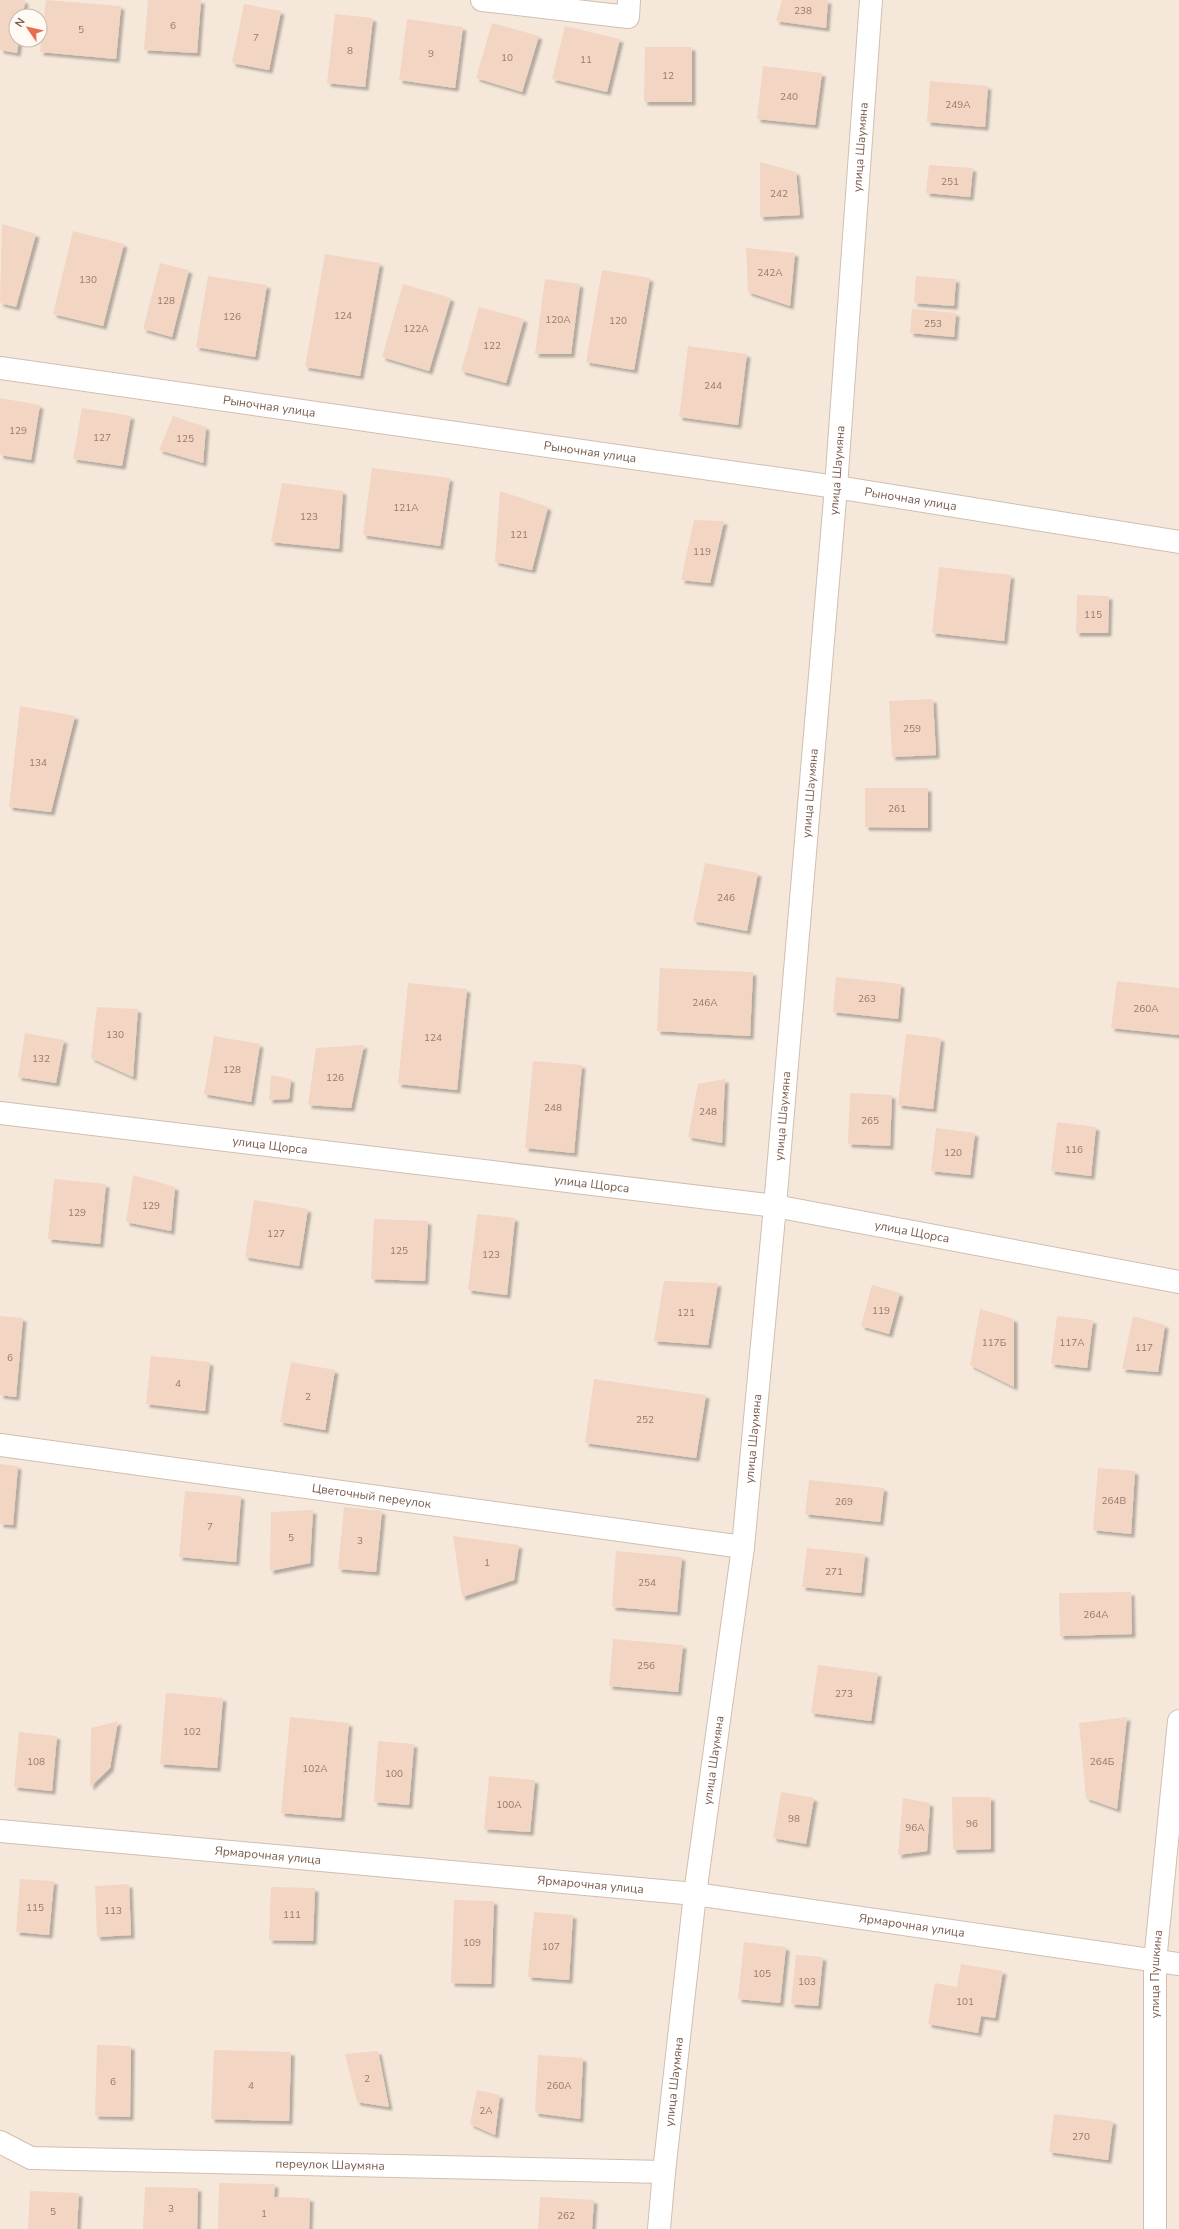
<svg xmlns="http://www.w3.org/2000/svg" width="1179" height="2229" font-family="'Nunito Sans',sans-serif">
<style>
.residential{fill:#f5e8da;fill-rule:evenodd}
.building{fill:#f3d5c3;filter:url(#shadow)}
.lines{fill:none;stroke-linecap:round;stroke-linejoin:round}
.street-casing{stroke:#d1beb0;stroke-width:24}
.street{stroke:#fff;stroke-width:22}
.labels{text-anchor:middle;stroke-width:3;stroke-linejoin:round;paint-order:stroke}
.number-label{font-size:10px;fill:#987a6a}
.street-label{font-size:12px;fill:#7a5c4d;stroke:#fffaf3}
</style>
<defs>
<filter id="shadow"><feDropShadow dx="3.5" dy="3.5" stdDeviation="1" flood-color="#0004"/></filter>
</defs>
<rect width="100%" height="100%" fill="#fdf6ec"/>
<!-- residential -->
<path class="residential" d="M0 0H1179V2229H0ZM16 16H40V40H16Z"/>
<!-- building -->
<path class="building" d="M0 0H25L23 16H16V40H19L17 53 0 50Z
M46 0 121 6 116 59 40 52Z
M148 0H201L197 53 144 50Z
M782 0H828L826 28 776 21Z
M244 4 281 11 269 70 232 63Z
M335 14 373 18 365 87 327 83Z
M407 19 463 27 455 88 399 80Z
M492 23 539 36 522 92 476 78Z
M565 26 620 39 607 92 552 79Z
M645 47H692V102H644Z
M763 66 822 73 815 125 757 119Z
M930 81 988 86 985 127 927 122Z
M760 162 796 172 800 215 760 217Z
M929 165 973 168 970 197 926 193Z
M2 224 36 234 16 307 0 303Z
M73 231 124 244 103 326 53 314Z
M746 248 795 253 790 306 748 292Z
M325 254 380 263 360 376 305 367Z
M160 263 189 270 172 337 143 329Z
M602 270 650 278 634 370 586 362Z
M208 276 267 285 255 357 196 347Z
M916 276 956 279 954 306 914 303Z
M545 279 580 284 571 354H535Z
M403 284 451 298 429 371 382 357Z
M479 307 524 319 506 383 461 371Z
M912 309 956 313 954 337 910 333Z
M688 346 747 354 738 425 679 417Z
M0 398 40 405 31 460 0 455Z
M82 408 131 416 122 466 73 459Z
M173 416 206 427 203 463 159 450Z
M372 468 450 478 440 546 363 535Z
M282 483 343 491 339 549 271 542Z
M500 491 548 507 532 570 495 562Z
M694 520 724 521 710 583 681 580Z
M939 567 1011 575 1004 641 932 633Z
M1077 595 1109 596 1108 633H1076Z
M933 699 936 755 892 757 889 701Z
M20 706 75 716 51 812 9 807Z
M865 788H928V828L865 827Z
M705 863 758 873 747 931 693 921Z
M660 968 753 972 750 1036 657 1031Z
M836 977 901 984 898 1019 833 1012Z
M1117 981 1179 988V1035L1111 1028Z
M408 983 467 989 457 1090 398 1084Z
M97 1007 138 1009 133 1077 91 1058Z
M25 1033 64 1040 56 1083 18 1077Z
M906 1034 941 1038 933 1109 898 1105Z
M214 1036 260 1044 251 1102 204 1094Z
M364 1045 351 1108 308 1105 316 1048Z
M533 1061 582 1065 574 1153 525 1148Z
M271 1075 291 1079 289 1099 269 1100Z
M725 1079 722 1143 688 1137 698 1084Z
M850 1093 892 1095 890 1146 848 1144Z
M1057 1122 1096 1127 1091 1176 1051 1171Z
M936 1128 975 1133 970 1175 931 1171Z
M133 1175 175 1187 171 1231 126 1222Z
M54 1179 106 1184 100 1244 48 1239Z
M254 1200 308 1209 299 1266 245 1257Z
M477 1214 515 1218 507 1295 468 1290Z
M374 1219 428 1221 425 1281 371 1279Z
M664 1281 718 1283 708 1345 654 1341Z
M872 1285 900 1293 889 1334 861 1326Z
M980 1309 1014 1319V1387L970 1365Z
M0 1316 23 1318 16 1397 0 1395Z
M1057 1316 1093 1320 1087 1368 1051 1364Z
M1133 1316 1165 1325 1158 1372 1122 1369Z
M151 1356 210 1362 205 1411 146 1404Z
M291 1362 335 1370 325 1430 280 1422Z
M594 1379 706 1395 696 1458 585 1443Z
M0 1464 18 1466 13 1525 0 1524Z
M1098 1468 1135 1471 1131 1534 1093 1530Z
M809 1480 884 1488 880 1522 805 1514Z
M185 1491 241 1496 236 1562 179 1557Z
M344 1507 382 1511 376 1572 338 1569Z
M313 1510 310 1563 270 1571 271 1512Z
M453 1536 519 1545 514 1580 462 1597Z
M807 1548 865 1554 861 1593 802 1587Z
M616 1551 682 1557 677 1612 612 1607Z
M1131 1592 1132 1634 1060 1636 1059 1593Z
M613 1639 683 1645 678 1692 609 1686Z
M818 1665 878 1673 871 1721 811 1713Z
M166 1693 223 1698 217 1768 160 1764Z
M290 1717 349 1723 341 1818 281 1813Z
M1127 1717 1117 1809 1086 1798 1079 1723Z
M118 1721 110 1768 90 1787 91 1728Z
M19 1732 57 1736 52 1791 14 1787Z
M378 1741 414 1744 409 1805 374 1802Z
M489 1776 535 1780 530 1832 484 1829Z
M781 1792 814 1798 806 1844 773 1838Z
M952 1797H991V1849L953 1850Z
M903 1798 930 1803 927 1851 898 1855Z
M20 1879 54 1881 49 1935 16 1932Z
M129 1884 131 1935 97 1937 95 1886Z
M271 1887 315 1888 313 1941 269 1940Z
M454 1900 494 1901 491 1984 451 1983Z
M534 1912 573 1915 569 1980 528 1977Z
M744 1942 786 1947 780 2003 738 1999Z
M796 1955 823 1957 818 2006 791 2004Z
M961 1964 1003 1971 995 2018 981 2016 978 2033 928 2024 935 1983 957 1987Z
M97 2045 131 2046 130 2117 95 2116Z
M214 2050 291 2052 289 2121 211 2119Z
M378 2051 389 2107 357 2102 345 2054Z
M538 2055 583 2058 580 2119 535 2113Z
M477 2090 500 2095 495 2135 470 2124Z
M1054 2114 1113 2121 1108 2160 1049 2152Z
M219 2183 275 2184 274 2197 310 2198 309 2229H218Z
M145 2187 198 2188 197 2229H143Z
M30 2191 79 2193 77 2229H28Z
M540 2197 594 2200 592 2229H538Z"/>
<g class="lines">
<!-- street casing -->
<g class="street-casing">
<g id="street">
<path d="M482 0 628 17 629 0"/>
<path id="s1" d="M0 368 836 487 1179 542"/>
<path id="s2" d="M0 1113 775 1206 1179 1282"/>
<path id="s3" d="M0 1445 743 1547"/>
<path id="s4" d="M0 1831 695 1894 1179 1964"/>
<path id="s5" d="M0 2142 31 2158 664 2172"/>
<path id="s6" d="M659 2229 664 2172 695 1894 743 1547 775 1206 836 487 871 0"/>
<path id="s7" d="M1155 2229V1962L1179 1721"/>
</g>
</g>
<!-- street -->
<use href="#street" class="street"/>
</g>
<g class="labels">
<!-- number labels -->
<g class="number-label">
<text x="803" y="14">238</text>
<text x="173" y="29">6</text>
<text x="81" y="33">5</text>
<text x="256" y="41">7</text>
<text x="350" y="54">8</text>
<text x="431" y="57">9</text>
<text x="507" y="61">10</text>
<text x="586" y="63">11</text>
<text x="668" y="79">12</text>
<text x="789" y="100">240</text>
<text x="958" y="108">249А</text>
<text x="950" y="185">251</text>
<text x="779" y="197">242</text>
<text x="770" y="276">242А</text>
<text x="88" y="283">130</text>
<text x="166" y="304">128</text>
<text x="343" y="319">124</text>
<text x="232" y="320">126</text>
<text x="558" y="323">120А</text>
<text x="618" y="324">120</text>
<text x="933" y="327">253</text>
<text x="416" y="332">122А</text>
<text x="492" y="349">122</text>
<text x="713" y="389">244</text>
<text x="18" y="434">129</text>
<text x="102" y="441">127</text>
<text x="185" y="442">125</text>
<text x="406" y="511">121А</text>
<text x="309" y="520">123</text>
<text x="519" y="538">121</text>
<text x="702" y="555">119</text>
<text x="1093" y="618">115</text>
<text x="912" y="732">259</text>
<text x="38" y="766">134</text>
<text x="897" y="812">261</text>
<text x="726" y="901">246</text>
<text x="867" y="1002">263</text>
<text x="705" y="1006">246А</text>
<text x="1146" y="1012">260А</text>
<text x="115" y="1038">130</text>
<text x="433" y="1041">124</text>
<text x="41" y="1062">132</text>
<text x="232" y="1073">128</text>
<text x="335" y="1081">126</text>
<text x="553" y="1111">248</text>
<text x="708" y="1115">248</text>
<text x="870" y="1124">265</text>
<text x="1074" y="1153">116</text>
<text x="953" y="1156">120</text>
<text x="151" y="1209">129</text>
<text x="77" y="1216">129</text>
<text x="276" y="1237">127</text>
<text x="399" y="1254">125</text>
<text x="491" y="1258">123</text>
<text x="881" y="1314">119</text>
<text x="686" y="1316">121</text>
<text x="994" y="1346">117Б</text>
<text x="1072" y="1346">117А</text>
<text x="1144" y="1351">117</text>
<text x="10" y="1361">6</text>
<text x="178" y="1387">4</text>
<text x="308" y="1400">2</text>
<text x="645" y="1423">252</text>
<text x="1114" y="1504">264В</text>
<text x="844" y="1505">269</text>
<text x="210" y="1530">7</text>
<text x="291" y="1541">5</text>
<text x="360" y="1544">3</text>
<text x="487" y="1566">1</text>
<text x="834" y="1575">271</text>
<text x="647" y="1586">254</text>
<text x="1096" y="1618">264А</text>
<text x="646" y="1669">256</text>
<text x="844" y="1697">273</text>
<text x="192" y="1735">102</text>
<text x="36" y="1765">108</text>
<text x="1102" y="1765">264Б</text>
<text x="315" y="1772">102А</text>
<text x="394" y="1777">100</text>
<text x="509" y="1808">100А</text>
<text x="794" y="1822">98</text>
<text x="972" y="1827">96</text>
<text x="915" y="1831">96А</text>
<text x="35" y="1911">115</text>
<text x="113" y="1914">113</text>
<text x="292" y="1918">111</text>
<text x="472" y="1946">109</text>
<text x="551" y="1950">107</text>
<text x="762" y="1977">105</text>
<text x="807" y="1985">103</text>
<text x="965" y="2005">101</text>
<text x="367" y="2082">2</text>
<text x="113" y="2085">6</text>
<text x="251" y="2089">4</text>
<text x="559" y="2089">260А</text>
<text x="486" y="2114">2А</text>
<text x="1081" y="2140">270</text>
<text x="171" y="2212">3</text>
<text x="53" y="2215">5</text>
<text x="264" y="2217">1</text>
<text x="566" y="2219">262</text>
</g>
<!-- street labels -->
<g class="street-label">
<text dy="4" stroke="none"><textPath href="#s6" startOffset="2092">улица Шаумяна</textPath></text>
<text dy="4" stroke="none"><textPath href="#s1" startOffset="272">Рыночная улица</textPath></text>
<text dy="4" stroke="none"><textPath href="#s1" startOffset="596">Рыночная улица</textPath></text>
<text dy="4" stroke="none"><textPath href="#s6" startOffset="1768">улица Шаумяна</textPath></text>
<text dy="4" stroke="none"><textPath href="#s1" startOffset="920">Рыночная улица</textPath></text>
<text dy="4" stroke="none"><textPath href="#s6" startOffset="1444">улица Шаумяна</textPath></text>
<text dy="4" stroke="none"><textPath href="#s6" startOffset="1120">улица Шаумяна</textPath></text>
<text dy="4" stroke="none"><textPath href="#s2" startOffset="272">улица Щорса</textPath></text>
<text dy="4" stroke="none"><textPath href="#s2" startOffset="596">улица Щорса</textPath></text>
<text dy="4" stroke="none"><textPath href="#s2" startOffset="920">улица Щорса</textPath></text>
<text dy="4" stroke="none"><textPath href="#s6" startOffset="796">улица Шаумяна</textPath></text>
<text dy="4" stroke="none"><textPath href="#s3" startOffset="375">Цветочный переулок</textPath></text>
<text dy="4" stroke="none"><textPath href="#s6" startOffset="472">улица Шаумяна</textPath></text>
<text dy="4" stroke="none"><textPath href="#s4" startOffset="269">Ярмарочная улица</textPath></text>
<text dy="4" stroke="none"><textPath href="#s4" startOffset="593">Ярмарочная улица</textPath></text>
<text dy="4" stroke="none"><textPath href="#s4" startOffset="917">Ярмарочная улица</textPath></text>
<text dy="4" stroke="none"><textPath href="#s7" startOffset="255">улица Пушкина</textPath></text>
<text dy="4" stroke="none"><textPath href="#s6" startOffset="148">улица Шаумяна</textPath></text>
<text dy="4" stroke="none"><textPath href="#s5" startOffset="334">переулок Шаумяна</textPath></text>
</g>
</g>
<!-- north arrow -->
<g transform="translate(28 28) rotate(304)"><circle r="19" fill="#fffaf3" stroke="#cabbb1"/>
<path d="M0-3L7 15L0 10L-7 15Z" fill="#e76f51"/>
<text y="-6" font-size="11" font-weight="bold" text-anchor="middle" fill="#7a5c4d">N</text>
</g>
</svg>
